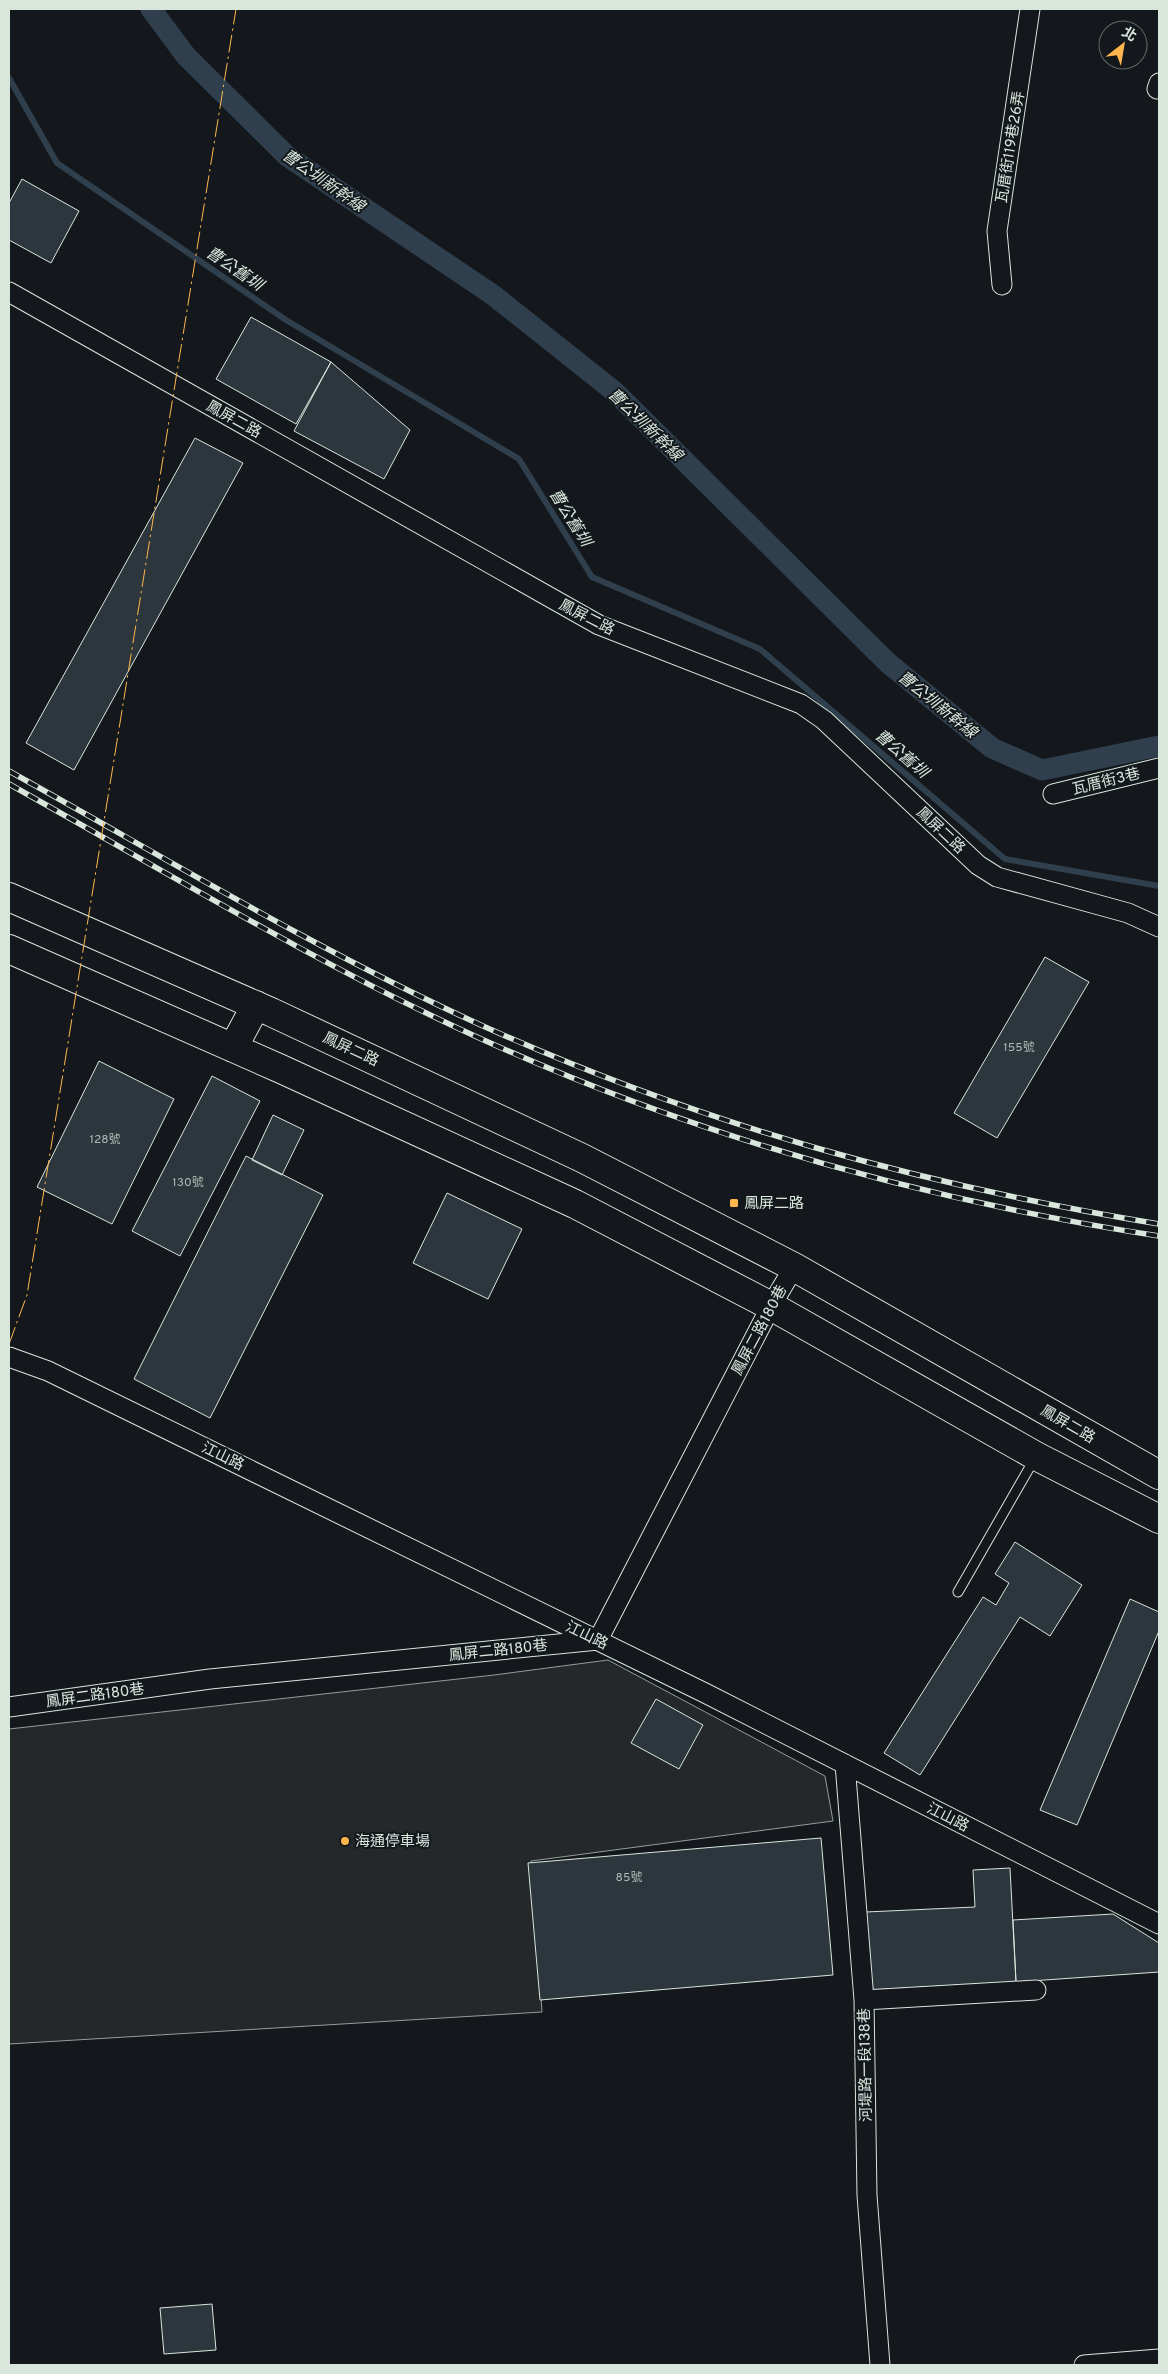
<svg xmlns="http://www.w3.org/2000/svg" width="1168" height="2374" font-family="Overpass,'Noto Sans TC',sans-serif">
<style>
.parking{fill:#24282b;stroke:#939e99}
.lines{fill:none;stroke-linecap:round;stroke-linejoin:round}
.stream{stroke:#2f3f4d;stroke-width:6}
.canal{stroke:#2f3f4d;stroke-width:21}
.building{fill:#2c363c;stroke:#d8e6dc}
.lane-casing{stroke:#d8e6dc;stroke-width:11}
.street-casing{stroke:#d8e6dc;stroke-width:21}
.primary-casing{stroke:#d8e6dc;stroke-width:30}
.lane{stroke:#14181c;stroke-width:9}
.street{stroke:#14181c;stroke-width:19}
.primary{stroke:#14181c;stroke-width:28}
.rail-casing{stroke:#d8e6dc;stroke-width:5.5}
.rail{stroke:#14181c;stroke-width:4;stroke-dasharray:11;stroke-linecap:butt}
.power{stroke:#ffb74d;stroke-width:1;stroke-dasharray:18 4 2.5 4;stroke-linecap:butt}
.poi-dot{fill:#ffb74d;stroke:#14181c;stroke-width:2}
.labels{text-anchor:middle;stroke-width:4;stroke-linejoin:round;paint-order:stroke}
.number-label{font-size:12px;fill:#adbab4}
.street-label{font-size:15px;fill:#d8e6dc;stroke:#14181c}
.poi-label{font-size:15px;fill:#d8e6dc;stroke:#14181c;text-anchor:start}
.water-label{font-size:16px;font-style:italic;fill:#d8e6dc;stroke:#14181c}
</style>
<rect width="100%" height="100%" fill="#14181c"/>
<!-- parking -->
<path class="parking" d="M608 1660 825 1776 833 1821 531 1861 542 2012 9 2044V1729L494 1675Z"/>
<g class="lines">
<!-- stream -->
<path class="stream" d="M9 78 57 163 286 320 519 459 592 577 760 649 1005 859 1159 886"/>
<!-- canal -->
<path class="canal" d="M151 9 186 56 287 156 493 295 615 392 888 663 992 748 1042 770 1159 746"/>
</g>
<!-- building -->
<path class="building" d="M22 179 79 211 51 263 9 240V203Z
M251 317 331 362 296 424 216 379Z
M331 362 410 430 384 479 294 431Z
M195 438 243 463 74 770 26 743Z
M1045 957 1089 982 997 1138 954 1113Z
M99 1061 174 1099 112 1224 37 1187Z
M212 1076 260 1101 180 1256 132 1231Z
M273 1115 304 1130 282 1175 252 1160Z
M246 1156 323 1195 210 1418 134 1379Z
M447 1193 522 1229 488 1299 413 1263Z
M1015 1542 1082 1585 1050 1636 1020 1617 920 1775 884 1753 983 1597 996 1605 1009 1583 995 1574Z
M1130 1599 1159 1612V1631L1077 1825 1040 1810Z
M656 1699 703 1725 679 1769 631 1743Z
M821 1838 833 1975 540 2000 528 1863Z
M1010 1868 1016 1982 870 1990 866 1912 975 1907 973 1870Z
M1113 1914 1159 1943V1972L1016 1982 1013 1920Z
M212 2304 216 2350 164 2354 160 2308Z"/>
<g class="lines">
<!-- lane casing -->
<g class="lane-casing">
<path id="lane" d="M958 1592 1035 1458"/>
</g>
<!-- street casing -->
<g class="street-casing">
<path id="street" d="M1157 89 1159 83
M1002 285 997 231 1030 9
M9 292 599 625 801 704 824 720 978 865 997 877 1128 913 1159 927
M1053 794 1159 768
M9 1357 48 1371 705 1693 1159 1924
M9 1707 210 1679 598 1640 771 1306 794 1267
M845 1764 864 2000 867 2195 880 2365
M864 2000 1036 1990
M1084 2365 1159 2359"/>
</g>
<!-- primary casing -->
<g class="primary-casing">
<path id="primary" d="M9 897 271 1012 582 1158 794 1267 1159 1475
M9 949 281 1069 575 1204 771 1306 1036 1456 1159 1519
M233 1048 256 1005"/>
</g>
<!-- lane -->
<use href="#lane" class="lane"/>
<!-- street -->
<use href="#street" class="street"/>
<!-- primary -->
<use href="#primary" class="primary"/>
<!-- rail casing -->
<g class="rail-casing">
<path id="rail" d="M9 771C164 857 320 952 483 1026 703 1125 922 1185 1159 1224
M9 784C163 870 315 963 477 1037 694 1136 924 1200 1159 1236"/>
</g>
<!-- rail -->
<use href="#rail" class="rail"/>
<!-- power -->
<path class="power" d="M9 1344 27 1295 236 9"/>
</g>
<!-- markers -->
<g class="poi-dot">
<rect x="729" y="1198" width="10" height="10" rx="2.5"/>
<circle cx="345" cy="1841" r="5"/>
</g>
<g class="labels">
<!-- number labels -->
<g class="number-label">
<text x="1019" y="1051">155號</text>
<text x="105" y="1143">128號</text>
<text x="188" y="1186">130號</text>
<text x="629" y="1881">85號</text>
</g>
<!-- street labels -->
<g class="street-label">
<text transform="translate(1010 147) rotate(-81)" y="5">瓦厝街119巷26弄</text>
<text transform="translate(234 419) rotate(29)" y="5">鳳屏二路</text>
<text transform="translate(587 617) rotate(27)" y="5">鳳屏二路</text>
<text transform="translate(1106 781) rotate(-14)" y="5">瓦厝街3巷</text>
<text transform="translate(941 830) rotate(43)" y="5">鳳屏二路</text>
<text transform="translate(351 1049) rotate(25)" y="5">鳳屏二路</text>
<text transform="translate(759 1330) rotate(-62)" y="5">鳳屏二路180巷</text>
<text transform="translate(1068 1424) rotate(30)" y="5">鳳屏二路</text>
<text transform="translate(223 1456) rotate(26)" y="5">江山路</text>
<text transform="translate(587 1635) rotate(26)" y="5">江山路</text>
<text transform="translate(498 1650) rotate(-6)" y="5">鳳屏二路180巷</text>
<text transform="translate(95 1695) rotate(-8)" y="5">鳳屏二路180巷</text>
<text transform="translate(948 1817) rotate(27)" y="5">江山路</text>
<text transform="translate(865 2065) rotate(-91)" y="5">河堤路一段138巷</text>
</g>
<!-- poi labels -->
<g class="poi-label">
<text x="744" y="1208">鳳屏二路</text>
<text x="355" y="1846">海通停車場</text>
</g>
<!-- water labels -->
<g class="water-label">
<text transform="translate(324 180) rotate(35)" y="6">曹公圳新幹線</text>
<text transform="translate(235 268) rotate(34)" y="6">曹公舊圳</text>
<text transform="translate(646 424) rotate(44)" y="6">曹公圳新幹線</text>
<text transform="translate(571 517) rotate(58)" y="6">曹公舊圳</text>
<text transform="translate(938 704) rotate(39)" y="6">曹公圳新幹線</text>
<text transform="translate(902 753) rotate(41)" y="6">曹公舊圳</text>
</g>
</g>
<!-- border -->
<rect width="1168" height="2374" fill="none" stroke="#d8e6dc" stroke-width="20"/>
<!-- north arrow -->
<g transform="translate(1123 45) rotate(31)"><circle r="24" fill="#14181c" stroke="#626a69"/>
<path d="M0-4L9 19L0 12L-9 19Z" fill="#ffb74d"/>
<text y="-8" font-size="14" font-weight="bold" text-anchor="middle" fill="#d8e6dc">北</text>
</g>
</svg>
